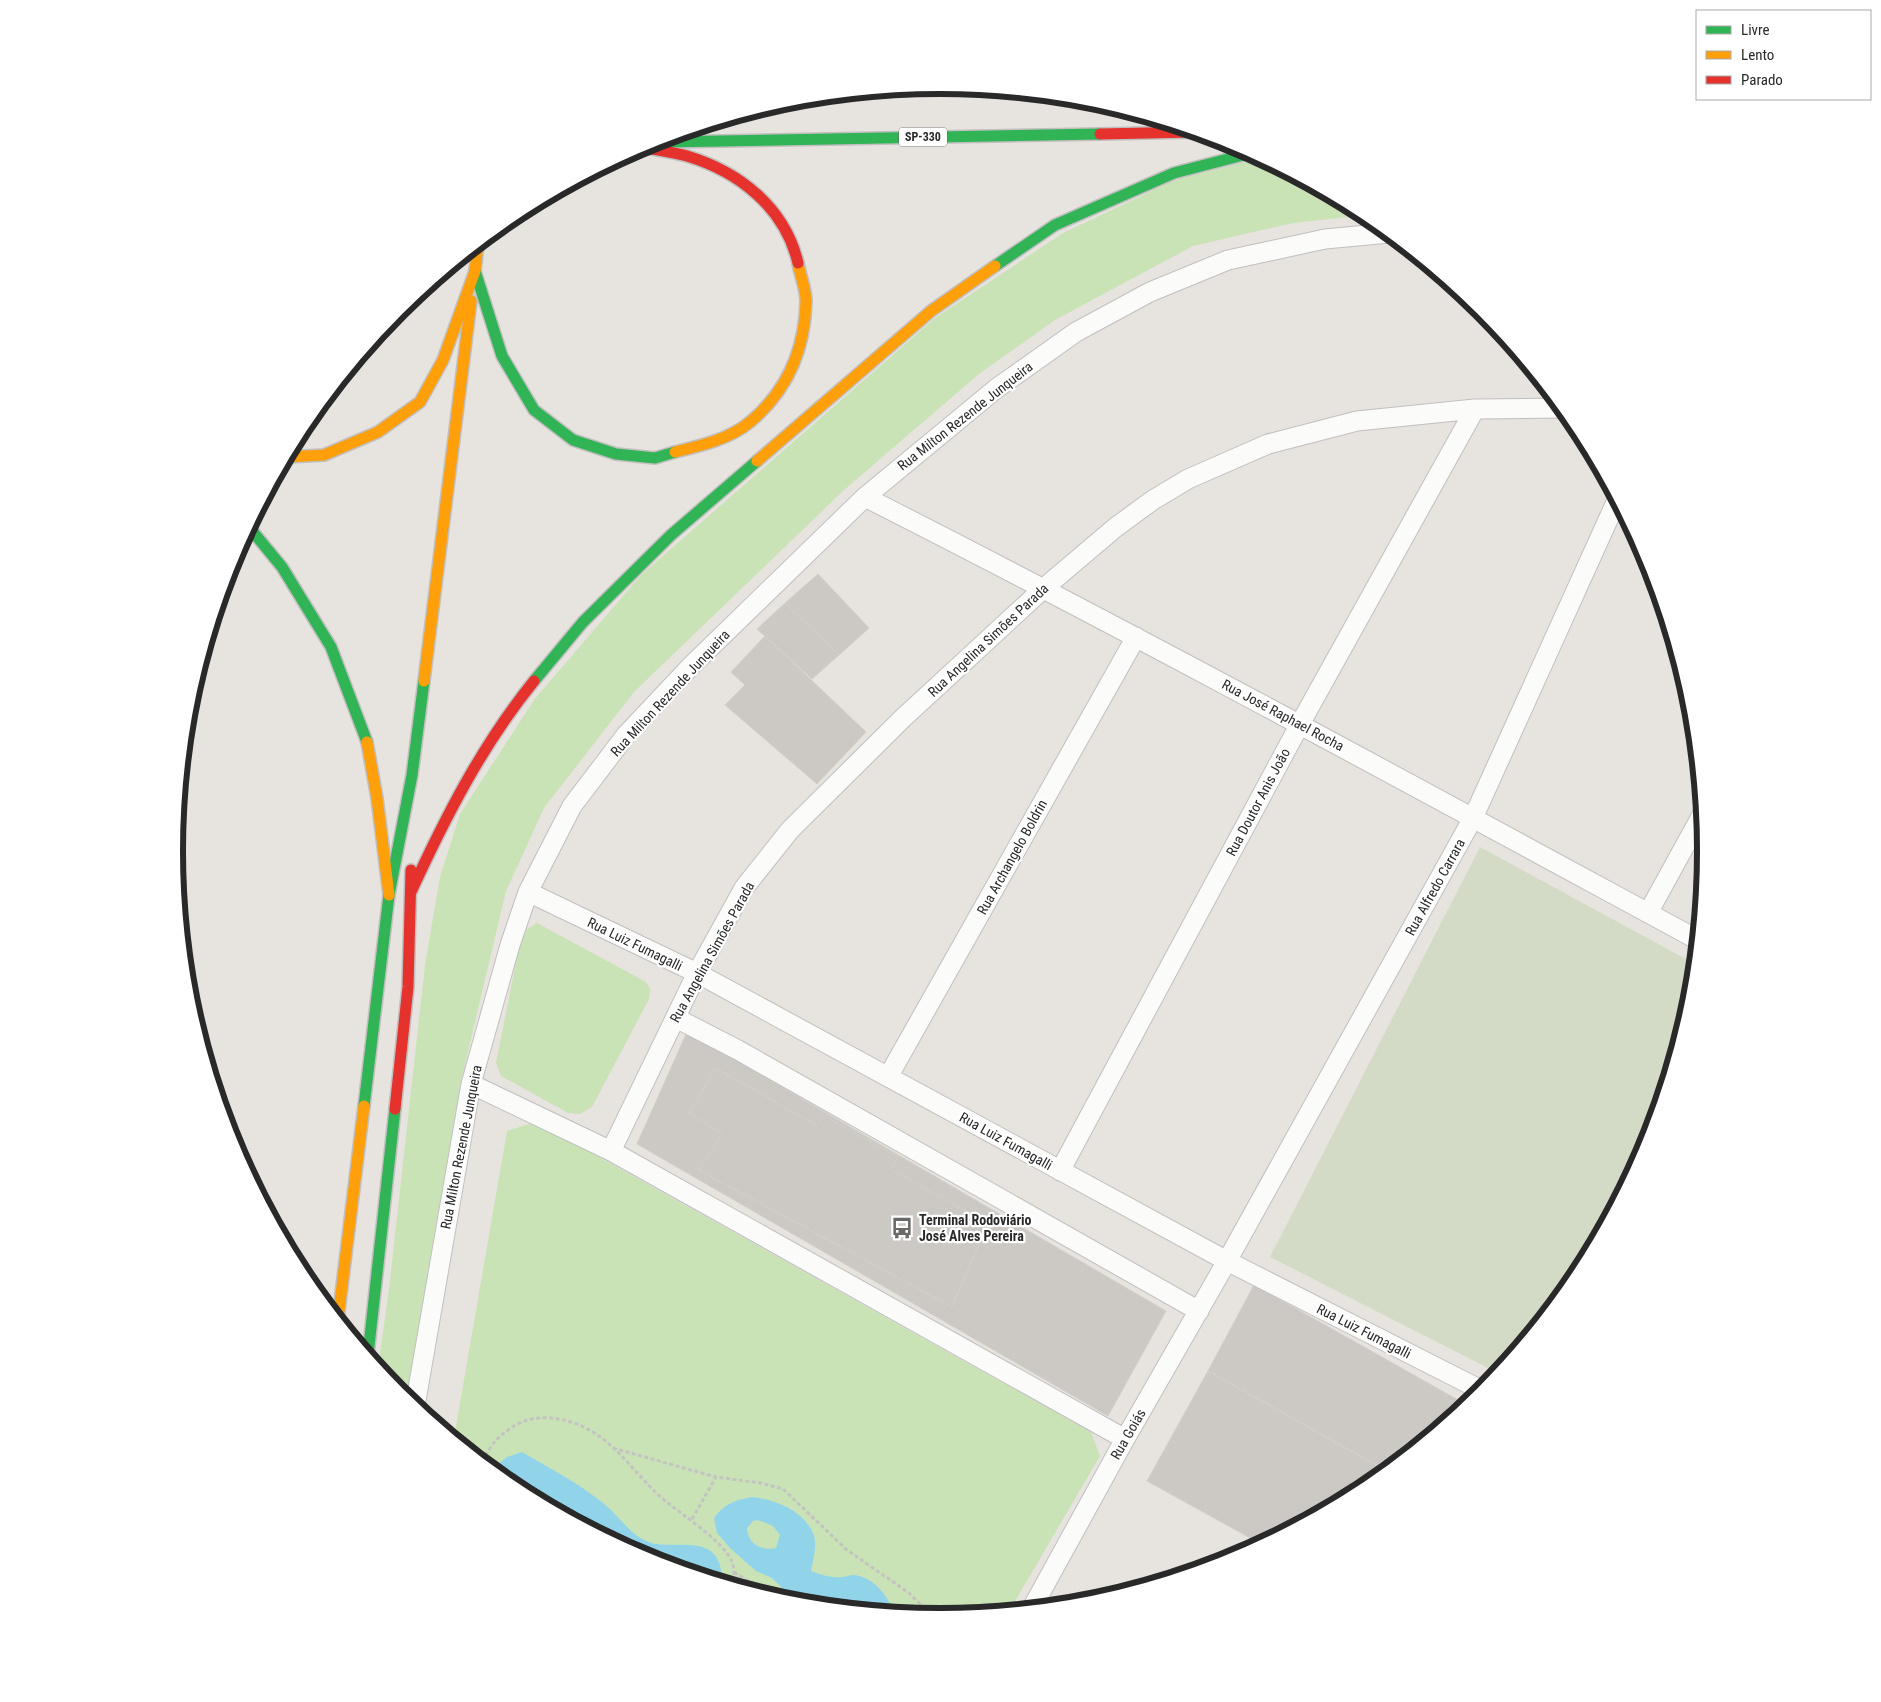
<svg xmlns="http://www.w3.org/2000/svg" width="1881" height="1702" font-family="'Roboto Condensed',sans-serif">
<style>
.green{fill:#c9e3b6}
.cemetery{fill:#d3dbc6}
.water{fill:#91d4ea;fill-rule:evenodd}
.building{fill:#ccc9c5;stroke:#d2cfca}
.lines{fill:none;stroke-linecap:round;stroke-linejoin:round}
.street-casing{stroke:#c1bfc0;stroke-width:21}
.fast-casing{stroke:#c1bfc0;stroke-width:14}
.slow-casing{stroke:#c1bfc0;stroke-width:14}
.jam-casing{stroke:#c1bfc0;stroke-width:14}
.path{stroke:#c4c3c2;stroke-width:3;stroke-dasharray:4 2.5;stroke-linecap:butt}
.street{stroke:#fbfbfa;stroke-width:19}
.fast{stroke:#30b455;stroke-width:11}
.slow{stroke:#ff9f0a;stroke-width:11}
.jam{stroke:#e5322d;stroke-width:11}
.labels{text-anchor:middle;stroke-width:4.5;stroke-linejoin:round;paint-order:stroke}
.shield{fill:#fff;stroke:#696969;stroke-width:1}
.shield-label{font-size:12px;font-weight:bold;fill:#292929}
.street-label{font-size:14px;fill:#292929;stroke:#fff}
.poi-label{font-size:14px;font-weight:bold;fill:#292929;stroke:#fff;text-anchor:start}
.rim{fill:none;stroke:#292929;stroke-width:6}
</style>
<rect width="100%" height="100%" fill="#e7e3de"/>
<!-- green -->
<path class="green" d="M1261 158 1367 215 1293 223 1193 246 1055 320 979 374 844 490 634 692 544 808 506 891 461 1081 406 1399 378 1368 389 1289 425 965 440 877 460 814 534 700 641 575 935 318 1063 233 1175 180Z
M537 923 646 982 650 989 649 999 592 1107 580 1114 568 1113 501 1076 496 1063 522 932Z
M536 1122 1091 1432 1100 1456 1010 1610 941 1617 791 1602 647 1559 515 1488 454 1438 507 1131Z"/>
<!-- cemetery -->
<path class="cemetery" d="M1480 847 1695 964 1692 1001 1648 1144 1577 1277 1498 1373 1270 1257Z"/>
<!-- water -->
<path class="water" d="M522 1452C550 1468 578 1483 603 1503 619 1515 627 1532 646 1541 671 1553 722 1527 722 1581L647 1559 515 1488 492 1469 507 1457Z
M752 1497C774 1499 803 1510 813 1533 818 1545 813 1559 811 1571 821 1575 832 1578 842 1577 846 1577 850 1575 853 1575 875 1577 886 1595 895 1613L794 1603 793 1599 772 1578 756 1571 731 1549 717 1533 714 1518C724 1504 735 1500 752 1497ZM758 1520 773 1526 780 1535 776 1548C761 1551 748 1544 747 1528L753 1521Z"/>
<!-- building -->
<path class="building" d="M818 574 869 628 839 655 785 603Z
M785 603 839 655 812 679 757 629Z
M765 636 866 732 817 784 725 705 745 685 731 672Z
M687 1032 1166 1311 1108 1416 637 1144Z
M716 1068 817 1126 823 1115 898 1157 890 1169 988 1223 952 1307 699 1170 722 1134 689 1113Z
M1254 1285 1467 1405 1387 1471 1208 1371Z
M1208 1371 1387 1471 1366 1488 1261 1544 1147 1481Z"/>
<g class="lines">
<!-- street casing -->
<g class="street-casing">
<path id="street" d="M865 497C1145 639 1421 790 1698 940
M528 892 697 973 1227 1261 1483 1391
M1648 913 1703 813
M676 1018 738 1050 1199 1311
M888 1077 1136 637
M471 1084 611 1151 1125 1439
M611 1151 697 973 744 888 790 830 903 718 1044 588 1116 527 1153 500 1188 479 1268 444 1357 421 1475 409 1563 408
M1060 1171 1300 724 1475 409
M415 1406 471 1084 510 945 528 892 572 806 626 735 692 665 865 497 997 388 1076 332 1150 292 1228 260 1325 239 1389 233
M1032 1608 1125 1439 1227 1261 1473 818 1617 500"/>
</g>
<!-- fast casing -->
<g class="fast-casing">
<path id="fast" d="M664 142 1100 134
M995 266 1055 225 1174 173 1251 153
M475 271 502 356 534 410 573 440 616 454 655 458 675 452
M249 527 282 567 331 647 367 742
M534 681 583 622 671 535 757 461
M364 1106 389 895 412 775 424 681
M368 1355 395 1109"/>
</g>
<!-- slow casing -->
<g class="slow-casing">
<path id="slow" d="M475 271 478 244
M675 452C700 446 730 439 750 422 787 391 805 349 806 301 806 289 800 275 798 263
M287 457 324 455 378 432 420 402 443 360 475 271
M757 461 931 311 995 266
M424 681 471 301
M367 742 377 798 389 895
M338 1319 364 1106"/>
</g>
<!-- jam casing -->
<g class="jam-casing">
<path id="jam" d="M1100 134 1195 132
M641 147C656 150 672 152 687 156 740 172 785 208 798 263
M411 892C445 818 482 745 534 681
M395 1109 408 987 411 870"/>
</g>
<!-- path -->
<path class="path" d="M613 1448 716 1477 761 1483 783 1489 847 1550 909 1593 928 1612 929 1616
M484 1462C488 1446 500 1435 514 1426 544 1408 585 1422 609 1444 630 1462 646 1486 668 1503 684 1516 725 1543 732 1562 735 1568 734 1579 732 1585
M692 1519 716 1477
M734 1572 752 1584 757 1592"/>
<!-- street -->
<use href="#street" class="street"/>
<!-- fast -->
<use href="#fast" class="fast"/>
<!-- slow -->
<use href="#slow" class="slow"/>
<!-- jam -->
<use href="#jam" class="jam"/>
</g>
<!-- icons -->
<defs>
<g id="bus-bare" transform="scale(1.725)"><path d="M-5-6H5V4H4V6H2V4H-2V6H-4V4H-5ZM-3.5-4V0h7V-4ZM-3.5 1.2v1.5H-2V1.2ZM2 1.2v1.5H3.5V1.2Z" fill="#6c6a68" stroke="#fff" stroke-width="2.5" paint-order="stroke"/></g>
</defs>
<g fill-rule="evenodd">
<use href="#bus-bare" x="902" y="1228"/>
</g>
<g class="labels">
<!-- shield labels -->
<rect class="shield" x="899" y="127.5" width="48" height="19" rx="4"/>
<g class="shield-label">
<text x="923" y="141">SP-330</text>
</g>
<!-- street labels -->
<g class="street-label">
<text transform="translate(965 416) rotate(-38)" y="5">Rua Milton Rezende Junqueira</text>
<text transform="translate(988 640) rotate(-43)" y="5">Rua Angelina Simões Parada</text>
<text transform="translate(670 693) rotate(-47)" y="5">Rua Milton Rezende Junqueira</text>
<text transform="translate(1283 715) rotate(28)" y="5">Rua José Raphael Rocha</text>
<text transform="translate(1258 802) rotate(-62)" y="5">Rua Doutor Anis João</text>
<text transform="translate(1012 857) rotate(-61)" y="5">Rua Archangelo Boldrin</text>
<text transform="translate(1435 887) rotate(-61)" y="5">Rua Alfredo Carrara</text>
<text transform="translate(635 944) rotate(26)" y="5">Rua Luiz Fumagalli</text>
<text transform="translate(712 952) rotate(-61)" y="5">Rua Angelina Simões Parada</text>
<text transform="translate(1006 1141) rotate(29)" y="5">Rua Luiz Fumagalli</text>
<text transform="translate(461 1147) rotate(-79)" y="5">Rua Milton Rezende Junqueira</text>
<text transform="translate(1364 1331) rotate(27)" y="5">Rua Luiz Fumagalli</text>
<text transform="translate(1128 1434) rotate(-60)" y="5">Rua Goiás</text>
</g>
<!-- poi labels -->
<g class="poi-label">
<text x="919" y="1225">Terminal Rodoviário<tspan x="919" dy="16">José Alves Pereira</tspan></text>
</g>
</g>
<!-- crop -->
<path d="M0 0H1881V1702H0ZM183 851a757 757 0 1 1 1514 0a757 757 0 1 1-1514 0Z" fill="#fff" fill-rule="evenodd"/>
<path class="rim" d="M183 851a757 757 0 1 1 1514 0a757 757 0 1 1-1514 0Z"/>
<!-- legend -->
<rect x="1696" y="10" width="175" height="90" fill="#ffffff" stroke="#a9a9a9"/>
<rect x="1706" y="26" width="25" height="8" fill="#30b455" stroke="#a9a9a9"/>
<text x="1741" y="35" font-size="15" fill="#292929">Livre</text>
<rect x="1706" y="51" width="25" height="8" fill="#ff9f0a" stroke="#a9a9a9"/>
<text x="1741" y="60" font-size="15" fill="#292929">Lento</text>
<rect x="1706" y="76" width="25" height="8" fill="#e5322d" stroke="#a9a9a9"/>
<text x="1741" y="85" font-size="15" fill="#292929">Parado</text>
</svg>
